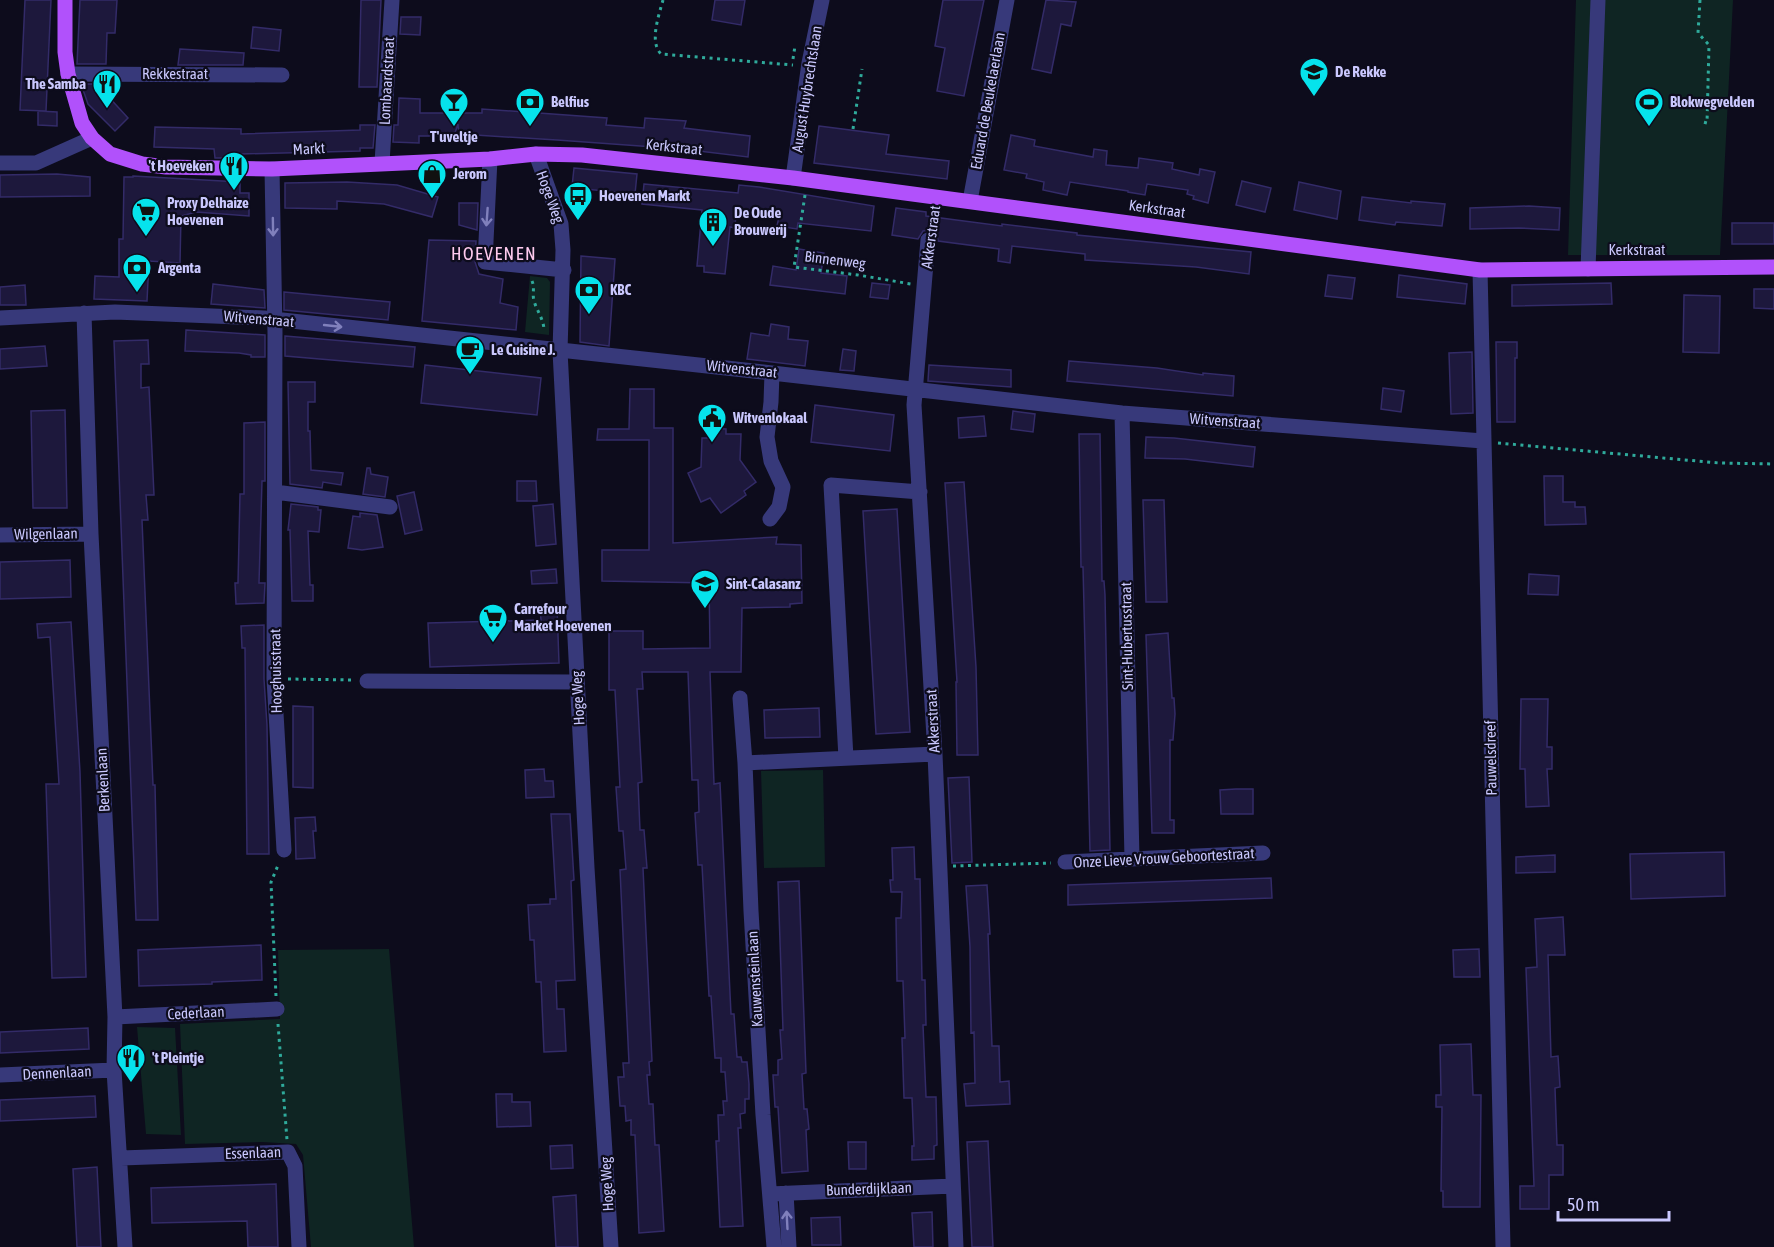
<svg xmlns="http://www.w3.org/2000/svg" width="1774" height="1247" font-family="'Asap Condensed',sans-serif">
<style>
.green{fill:#0f2523}
.building{fill:#1d183c;stroke:#332b68;stroke-width:1.5}
.lines{fill:none;stroke-linecap:round;stroke-linejoin:round}
.path{stroke:#2faa9b;stroke-width:3;stroke-dasharray:3 4.5;stroke-linecap:butt}
.minor{stroke:#37397a;stroke-width:15}
.major{stroke:#b151fb;stroke-width:15}
.oneway{stroke:#8080bc}
.labels{text-anchor:middle;stroke-width:4.5;stroke-linejoin:round;paint-order:stroke}
.poi-label{font-size:15px;font-weight:bold;fill:#cac8fe;stroke:#0d0c1c;text-anchor:start}
.street-label{font-size:15px;fill:#cac8fe;stroke:#0d0c1c}
.quarter-label{font-size:18px;letter-spacing:1.5px;fill:#fecaee;stroke:#0d0c1c}
</style>
<rect width="100%" height="100%" fill="#0d0c1c"/>
<!-- green -->
<path class="green" d="M1576 0H1733L1720 255H1568Z
M530 276 547 278 550 282 549 335 525 332Z
M823 770 825 867 764 868 761 771Z
M389 949 414 1247H311L303 1155 296 1144 262 1142 185 1144 180 1024 280 1019 278 950Z
M137 1027 175 1028 181 1135 146 1134Z"/>
<!-- building -->
<path class="building" d="M25 0H51L46 111 20 110Z
M80 0H117L115 33H107L106 64H77Z
M361 0H381L377 87H359Z
M715 0H745L741 25 712 20Z
M943 0H984L964 96 937 91 945 48 935 46Z
M1046 0 1076 2 1071 26 1061 24 1051 73 1032 69Z
M401 17H421L420 35 400 34Z
M253 27 281 30 279 51 251 48Z
M180 49 244 53 243 65H178Z
M81 84H106V94L128 118 115 131 88 104Z
M399 98 420 99V113H482V109L607 118 606 125 644 128 645 118 686 121 684 128 750 136 748 157 682 149 557 140 475 135 459 136 458 124 454 136H419V143L393 142 394 125H398Z
M38 111 57 112V126L38 125Z
M360 125H375L373 148H360V151L241 154V158H215L214 149 154 147 155 127 241 129V134L360 130Z
M819 126 889 135 886 154 949 161 947 179 814 163Z
M1011 135 1035 140 1034 146 1093 157 1094 149 1107 151 1106 165 1138 168 1139 158 1173 163 1172 169 1199 175 1200 169 1215 172 1208 203 1193 199 1194 196 1187 194 1188 190 1147 184 1145 195 1128 192V191L1070 182 1067 195 1043 190 1044 182 1026 178 1027 174 1004 170Z
M574 168 637 174 635 194 585 189 584 197 571 196Z
M57 174 90 177V196L0 197V175Z
M133 176 240 182V193H249V216L196 212 181 216 180 263 149 261 147 301 94 299 95 276 119 277V239H123L124 177H133Z
M1242 181 1271 188 1265 212 1236 205Z
M347 182 397 185 438 197 432 217 384 204 337 201V209L285 208V183Z
M1299 182 1341 191 1337 219 1294 210Z
M644 184 738 193 739 185 759 187 874 206 871 231 798 223 797 229 777 226 779 217 736 213 735 228 730 227 725 274 704 272V266H697L702 210 642 204Z
M1362 197 1411 203V201L1445 204 1442 226 1396 222 1395 225 1359 220Z
M459 203H478L477 230 459 225Z
M1529 206 1560 208 1559 230 1519 228 1470 229V208Z
M896 208 926 212V216L1002 226V224L1077 233V235L1251 252 1249 274 1196 267 1085 260V254L1012 246 1010 263 998 261 999 249 938 241 937 235 929 230 923 231 918 239 892 235Z
M1732 223H1774V244H1732Z
M429 240 476 241 475 262 479 274 503 279 500 303 518 307 516 330 422 321Z
M799 249 824 253 821 273 847 276 845 294 770 285 773 266 796 270Z
M581 256 615 259 609 346 580 342Z
M1328 275 1355 278 1352 299 1325 296Z
M1399 275 1467 284 1465 304 1397 297Z
M872 283 890 285 888 299 870 297Z
M1611 283 1612 304 1512 306V285Z
M213 284 264 290 265 308 211 304Z
M25 285 26 305H0V287Z
M1754 289H1774V309L1754 308Z
M284 292 390 302 388 320 284 310Z
M1684 295 1720 296 1719 353 1683 352Z
M771 324 789 327 788 339 808 341 805 366 747 359 751 333 769 336Z
M186 330 265 335V357H251V355L239 353 185 351Z
M285 336 415 347 413 367 285 356Z
M148 340 149 364H141V388L149 387 154 495H146L148 520H142L153 785H155L158 920H136L114 341Z
M1496 342H1517V358H1515V422H1497Z
M45 346 47 366 0 369V349Z
M843 349 856 351 854 371 840 370Z
M1472 352 1473 413 1451 414 1449 353Z
M1069 361 1157 368 1203 375V373L1234 376 1233 396 1067 381Z
M425 365 541 378 537 415 421 403Z
M929 365 1011 370V387L928 381Z
M288 382H315V402H308V431H310L311 470 343 473 341 485 323 482 322 488 290 484Z
M1383 388 1404 391 1401 412 1381 409Z
M630 389H654V428H673V543L777 537 776 544 801 545 802 603 790 604V607L742 608 741 672H710L714 784 720 783 731 1014H734L737 1057H741L742 1062H747L749 1084V1099H745V1113L740 1114 741 1128H738L743 1226 720 1227 716 1141H719L718 1115H724L723 1101H727L725 1072H721V1058H715L711 996H709L702 865H698L695 813 699 812 698 780H692L688 672H642L643 689H637L642 782 638 783 640 830H644L647 868H643L652 1061 649 1062 650 1075H647L649 1104H653L655 1145H659L664 1231 639 1233 635 1135H631V1120L626 1121 625 1106H620L618 1077H624L623 1063H629L620 870 626 869 623 831H619L616 787H620L615 690H609V631H643V649L710 648 709 583 602 581V550H649V440H597L598 429H629Z
M815 405 894 415 890 451 811 442Z
M65 410 67 508H33L31 411Z
M1013 411 1035 414 1033 432 1011 429Z
M984 416 986 436 959 438 958 418Z
M265 422V481H262L259 583H265L264 603 236 604 235 583H238L240 494H244V423Z
M709 428 726 429V434H741L740 460 756 482 744 491 746 495 721 513 710 498 701 502 688 473 701 467 702 438H709Z
M1079 434H1100L1102 581H1104L1105 595 1110 850 1090 851 1083 567H1081Z
M1146 437 1174 438 1255 447 1253 467 1185 459 1145 458Z
M367 468H370L371 474 388 477 385 497 363 494Z
M1544 476H1563V502H1575V507H1585L1586 524 1545 525Z
M517 481H536L537 501H517Z
M964 482 976 667 978 755H957L956 682H957L945 483Z
M414 492 422 530 405 534 397 496Z
M1143 500H1164L1167 602H1146Z
M291 504 318 507V510H321L319 532 308 531 310 585H313V601H292L290 530H288Z
M553 504 556 544 536 546 533 506Z
M897 509 910 732 876 734 863 511Z
M360 513 377 515 383 547 362 550 348 548 353 516 360 517Z
M70 560 71 597 0 599V562Z
M556 569 557 583 532 584 531 571Z
M1529 574 1559 576 1558 595 1528 594Z
M557 607 559 663 430 667 428 623 541 620 540 608Z
M71 622 80 772 86 977 52 978 46 784H59L50 637 38 638 37 624Z
M264 625V679L267 725 269 854H247L245 648H242L241 626Z
M1168 633 1172 698H1174L1175 714 1173 740H1170V820H1174V833H1152L1146 635Z
M1521 699H1548L1547 747H1552V769H1547L1549 806 1526 807 1525 769H1520Z
M293 706 313 707V788L293 787Z
M819 708 820 737 765 738 764 710Z
M544 769 545 781H553L554 797 526 798 525 770Z
M969 777 972 862 952 863 948 778Z
M1236 789H1253V814H1221L1220 790Z
M551 814H570L574 880 571 881 575 980 556 981 557 1009H564L566 1051 544 1052 541 982H536L534 940H530L528 905 550 904V899H556Z
M315 817 316 831H313L315 858 296 859 295 818Z
M914 847 915 879H920L922 980H925L926 1025H923L926 1097H936L937 1145 934 1146V1159L912 1160V1146H914L912 1098H904L902 1038H905L903 981H897L896 918H901L902 892H891L890 880H893L892 848Z
M1724 852 1725 896 1631 899 1630 854Z
M1555 855V872L1516 873V857Z
M1271 878 1272 898 1068 905V885Z
M799 881 806 1073 802 1074 804 1109H807L809 1129 806 1130 808 1171 782 1173 778 1107H775L773 1075H778V1060L782 1059 780 1030H783L778 882Z
M987 885 990 934H988L992 1046H999L1000 1082 1009 1081 1010 1104 966 1106 964 1084 975 1083 974 1032 971 1033 970 947 966 886Z
M1563 917 1565 955H1548L1551 1057 1558 1056 1560 1087 1555 1088 1557 1145H1563V1175H1549V1209H1520V1186H1534L1526 968 1537 967 1535 919Z
M261 945 262 980 212 982V984L139 986 138 950Z
M1479 949 1480 977H1454L1453 950Z
M88 1028 89 1049 0 1053V1032Z
M1471 1044 1473 1095H1481L1480 1207H1443V1191H1441L1442 1107H1436V1095H1441L1440 1045Z
M496 1094H512V1102H530L531 1126 497 1127Z
M95 1096 96 1117 0 1121V1100Z
M988 1141 993 1247H972L967 1142Z
M848 1142H866V1169H849Z
M572 1145 573 1168 551 1169 550 1146Z
M97 1167 101 1247H77L73 1169Z
M276 1184 278 1247H248L247 1221 152 1223 151 1188Z
M576 1195 578 1247H556L553 1197Z
M932 1212 933 1247H914L912 1213Z
M840 1217 841 1245H812L811 1218Z"/>
<g class="lines">
<!-- path -->
<path class="path" d="M663 0C659 15 649 42 661 54L793 65
M1700 0 1698 33 1709 45 1707 123 1703 122
M793 59 795 46
M853 129 862 69
M805 195 794 267 858 275 911 284
M931 226 934 209
M532 281C535 288 532 294 534 301 537 311 543 318 544 329
M1498 443 1719 463 1774 464
M288 679 354 680
M953 866 1051 863
M276 996 271 882 279 863
M278 1024 287 1140"/>
<!-- minor -->
<path class="minor" d="M68 74 282 75
M536 154 561 224 563 250 560 351 587 868 611 1247
M490 159 485 262 564 270
M0 163H36L92 138
M382 163 392 0
M272 169 275 332 274 679 284 850
M793 178 809 63 822 0
M970 201 1007 0
M928 240 914 405 935 754 956 1247
M1588 269 1598 0
M1480 270 1503 1247
M84 313 91 534 115 1017 114 1070 125 1247
M0 318 115 312 264 318 772 373 1122 413 1483 441
M1122 413 1132 859
M275 492 390 507
M770 519 779 507 783 487 771 461 767 437 771 402 772 373
M0 535 91 534
M367 681 577 682
M740 698 745 763
M846 758 831 485 920 492
M1065 862 1263 853
M115 1017 277 1009
M0 1075 114 1070
M121 1158 288 1152 295 1166 299 1247
M786 1193 789 1247
M770 1194 953 1186
M774 1247 763 1115 751 911 745 763 935 754"/>
<!-- major -->
<path class="major" d="M65 0V52L68 74 82 123 92 138 110 154 142 164 166 167 272 169 490 159 536 154 582 155 793 178 1480 270 1774 267"/>
</g>
<!-- one-way arrows -->
<defs><path id="oneway-shaft" d="M-6 0H5M1.5-3L5.5 0L1.5 3" fill="none" stroke-width="1.6" stroke-linecap="round" stroke-linejoin="round" transform="scale(1.5)"/></defs>
<g class="oneway">
<use href="#oneway-shaft" transform="translate(487 217) rotate(94)"/>
<use href="#oneway-shaft" transform="translate(273 227) rotate(89)"/>
<use href="#oneway-shaft" transform="translate(333 326) rotate(6)"/>
<use href="#oneway-shaft" transform="translate(787 1220) rotate(-93)"/>
</g>
<!-- icons -->
<defs>
<g id="school-pin" transform="scale(1.5)"><path d="M0 17L-7.5 6A9.5 9.5 0 1 1 7.5 6Z" fill="#06e3ec" stroke="#0d0c1c"/><path d="M0-5L7-2L0 1L-7-2ZM-4 1L0 2.5L4 1V4Q0 6-4 4Z" fill="#111"/></g>
<g id="restaurant-pin" transform="scale(1.5)"><path d="M0 17L-7.5 6A9.5 9.5 0 1 1 7.5 6Z" fill="#06e3ec" stroke="#0d0c1c"/><path d="M-5-6h1v4h1v-4h1v4h1v-4h1v5L-1.5 .5V6h-2V.5L-5-1ZM5-6V6H3V1.5H1.5Q1.5-4 5-6Z" fill="#111"/></g>
<g id="bar-pin" transform="scale(1.5)"><path d="M0 17L-7.5 6A9.5 9.5 0 1 1 7.5 6Z" fill="#06e3ec" stroke="#0d0c1c"/><path d="M-6-5H6L.8 .8V4.5H3.5V6h-7V4.5H-.8V.8Z" fill="#111"/></g>
<g id="bank-pin" transform="scale(1.5)"><path d="M0 17L-7.5 6A9.5 9.5 0 1 1 7.5 6Z" fill="#06e3ec" stroke="#0d0c1c"/><path d="M-6-4H6V4H-6ZM0-2.3a2.3 2.3 0 1 0 0 4.6a2.3 2.3 0 1 0 0-4.6Z" fill="#111"/></g>
<g id="stadium-pin" transform="scale(1.5)"><path d="M0 17L-7.5 6A9.5 9.5 0 1 1 7.5 6Z" fill="#06e3ec" stroke="#0d0c1c"/><path d="M0-5a6.5 5 0 1 0 0 10a6.5 5 0 1 0 0-10ZM-3.5-1.8h7v3.6h-7Z" fill="#111"/></g>
<g id="shop-pin" transform="scale(1.5)"><path d="M0 17L-7.5 6A9.5 9.5 0 1 1 7.5 6Z" fill="#06e3ec" stroke="#0d0c1c"/><path d="M-5-2.5h2.3a2.7 3.5 0 0 1 5.4 0H5L5.5 6h-11ZM-1.5-2.5h3a1.5 2.3 0 0 0-3 0Z" fill="#111"/></g>
<g id="bus-pin" transform="scale(1.5)"><path d="M0 17L-7.5 6A9.5 9.5 0 1 1 7.5 6Z" fill="#06e3ec" stroke="#0d0c1c"/><path d="M-5-6H5V4H4V6H2V4H-2V6H-4V4H-5ZM-3.5-4V0h7V-4ZM-3.5 1.2v1.5H-2V1.2ZM2 1.2v1.5H3.5V1.2Z" fill="#111"/></g>
<g id="supermarket-pin" transform="scale(1.5)"><path d="M0 17L-7.5 6A9.5 9.5 0 1 1 7.5 6Z" fill="#06e3ec" stroke="#0d0c1c"/><path d="M-6-5.5h2.5l.6 2H6L4.5 2H-2.5L-4.4-4H-6ZM-1.5 3.2a1.3 1.3 0 1 0 .1 0ZM3 3.2a1.3 1.3 0 1 0 .1 0Z" fill="#111"/></g>
<g id="building-pin" transform="scale(1.5)"><path d="M0 17L-7.5 6A9.5 9.5 0 1 1 7.5 6Z" fill="#06e3ec" stroke="#0d0c1c"/><path d="M-4-6H4V6H1V3H-1V6H-4ZM-2.5-4.3h1.7v1.8h-1.7ZM.8-4.3h1.7v1.8H.8ZM-2.5-1h1.7V.8h-1.7ZM.8-1h1.7V.8H.8Z" fill="#111"/></g>
<g id="cafe-pin" transform="scale(1.5)"><path d="M0 17L-7.5 6A9.5 9.5 0 1 1 7.5 6Z" fill="#06e3ec" stroke="#0d0c1c"/><path d="M-5.5-4.5H6V0H3Q3 3.5 0 3.5H-2.5Q-5.5 3.5-5.5 0ZM3-3.2v2h1.7v-2ZM-6 4.5H4V6H-6Z" fill="#111"/></g>
<g id="civic-pin" transform="scale(1.5)"><path d="M0 17L-7.5 6A9.5 9.5 0 1 1 7.5 6Z" fill="#06e3ec" stroke="#0d0c1c"/><path d="M-.6-6.5H3V-4.5H.6V-3L4-1V1h2V6H-6V1h2V-1L-.6-3ZM-1.2 2.5V6h2.4V2.5Z" fill="#111"/></g>
</defs>
<g fill-rule="evenodd">
<use href="#school-pin" x="1314" y="72"/>
<use href="#restaurant-pin" x="107" y="84"/>
<use href="#bar-pin" x="454" y="102"/>
<use href="#bank-pin" x="530" y="102"/>
<use href="#stadium-pin" x="1649" y="102"/>
<use href="#restaurant-pin" x="234" y="166"/>
<use href="#shop-pin" x="432" y="174"/>
<use href="#bus-pin" x="578" y="196"/>
<use href="#supermarket-pin" x="146" y="212"/>
<use href="#building-pin" x="713" y="222"/>
<use href="#bank-pin" x="137" y="268"/>
<use href="#bank-pin" x="589" y="290"/>
<use href="#cafe-pin" x="470" y="350"/>
<use href="#civic-pin" x="712" y="418"/>
<use href="#school-pin" x="705" y="584"/>
<use href="#supermarket-pin" x="493" y="618"/>
<use href="#restaurant-pin" x="131" y="1058"/>
</g>
<g class="labels">
<!-- poi labels -->
<g class="poi-label">
<text x="1335" y="77">De Rekke</text>
<text x="86" y="89" text-anchor="end">The Samba</text>
<text x="551" y="107">Belfius</text>
<text x="1670" y="107">Blokwegvelden</text>
<text x="454" y="142" text-anchor="middle">T'uveltje</text>
<text x="213" y="171" text-anchor="end">'t Hoeveken</text>
<text x="453" y="179">Jerom</text>
<text x="599" y="201">Hoevenen Markt</text>
<text x="167" y="208">Proxy Delhaize<tspan x="167" dy="17">Hoevenen</tspan></text>
<text x="734" y="218">De Oude<tspan x="734" dy="17">Brouwerij</tspan></text>
<text x="158" y="273">Argenta</text>
<text x="610" y="295">KBC</text>
<text x="491" y="355">Le Cuisine J.</text>
<text x="733" y="423">Witvenlokaal</text>
<text x="726" y="589">Sint-Calasanz</text>
<text x="514" y="614">Carrefour<tspan x="514" dy="17">Market Hoevenen</tspan></text>
<text x="152" y="1063">'t Pleintje</text>
</g>
<!-- street labels -->
<g class="street-label">
<text x="175" y="79">Rekkestraat</text>
<text transform="translate(387 81) rotate(-87)" y="5">Lombaardstraat</text>
<text transform="translate(807 89) rotate(-81)" y="5">August Huybrechtslaan</text>
<text transform="translate(988 101) rotate(-80)" y="5">Eduard de Beukelaerlaan</text>
<text transform="translate(674 147) rotate(6)" y="5">Kerkstraat</text>
<text transform="translate(309 149) rotate(-3)" y="5">Markt</text>
<text transform="translate(550 197) rotate(70)" y="5">Hoge Weg</text>
<text transform="translate(1157 209) rotate(8)" y="5">Kerkstraat</text>
<text transform="translate(931 237) rotate(-82)" y="5">Akkerstraat</text>
<text x="1637" y="255">Kerkstraat</text>
<text transform="translate(835 260) rotate(7)" y="5">Binnenweg</text>
<text transform="translate(259 319) rotate(5)" y="5">Witvenstraat</text>
<text transform="translate(742 369) rotate(6)" y="5">Witvenstraat</text>
<text transform="translate(1225 421) rotate(4)" y="5">Witvenstraat</text>
<text transform="translate(46 534) rotate(-1)" y="5">Wilgenlaan</text>
<text transform="translate(1127 636) rotate(-91)" y="5">Sint-Hubertusstraat</text>
<text transform="translate(276 671) rotate(-91)" y="5">Hooghuisstraat</text>
<text transform="translate(578 698) rotate(-93)" y="5">Hoge Weg</text>
<text transform="translate(933 721) rotate(-93)" y="5">Akkerstraat</text>
<text transform="translate(1491 758) rotate(-91)" y="5">Pauwelsdreef</text>
<text transform="translate(103 780) rotate(-93)" y="5">Berkenlaan</text>
<text transform="translate(1164 858) rotate(-3)" y="5">Onze Lieve Vrouw Geboortestraat</text>
<text transform="translate(755 979) rotate(-93)" y="5">Kauwensteinlaan</text>
<text transform="translate(196 1013) rotate(-3)" y="5">Cederlaan</text>
<text transform="translate(57 1073) rotate(-3)" y="5">Dennenlaan</text>
<text transform="translate(253 1153) rotate(-2)" y="5">Essenlaan</text>
<text transform="translate(607 1184) rotate(-93)" y="5">Hoge Weg</text>
<text transform="translate(869 1189) rotate(-2)" y="5">Bunderdijklaan</text>
</g>
<!-- quarter labels -->
<g class="quarter-label">
<text x="494" y="260">HOEVENEN</text>
</g>
</g>
<!-- scale -->
<path d="M1558 1211v9h111v-9" fill="none" stroke="#cac8fe" stroke-width="3"/>
<text x="1567" y="1211" font-size="18" fill="#cac8fe" stroke="#0d0c1c" stroke-width="4.5" paint-order="stroke">50 m</text>
</svg>
